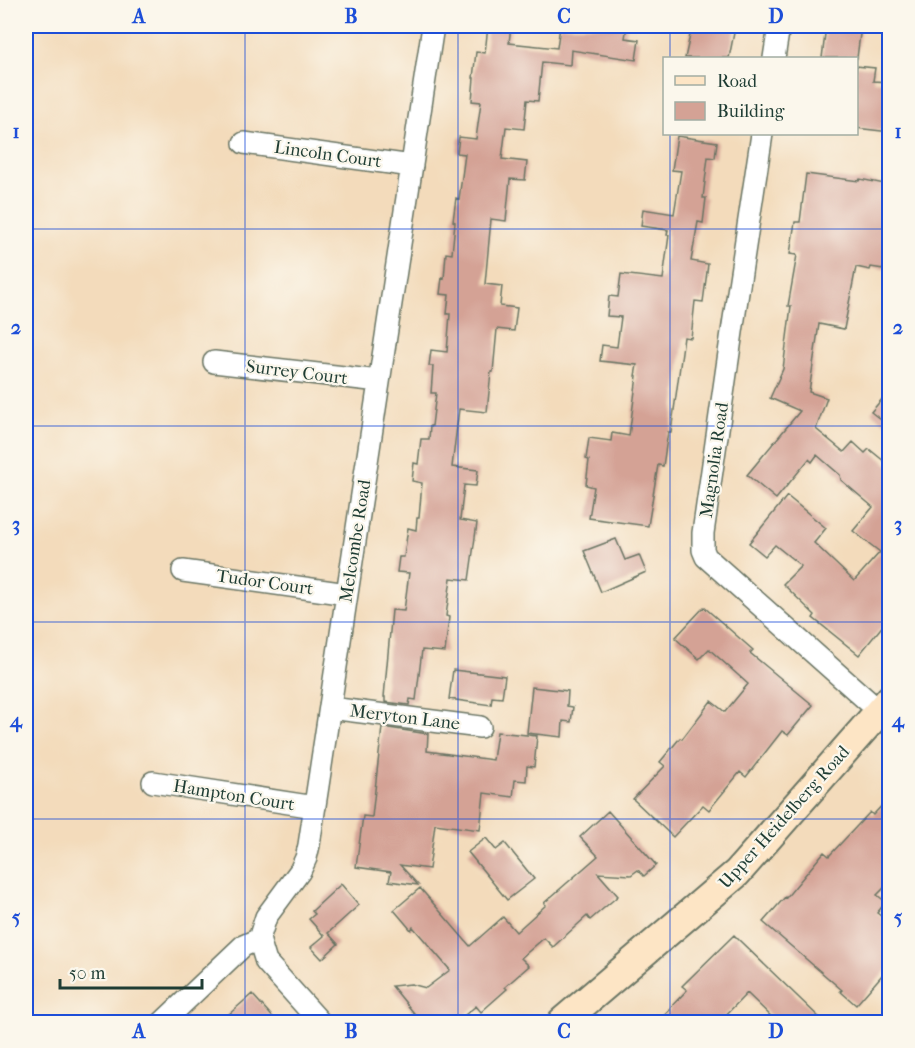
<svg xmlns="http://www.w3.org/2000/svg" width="915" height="1048" font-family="'IM FELL French Canon',serif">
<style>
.building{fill:#d4a295}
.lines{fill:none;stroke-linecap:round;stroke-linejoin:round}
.minor-casing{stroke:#697463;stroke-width:24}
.secondary-casing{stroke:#697463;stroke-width:32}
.minor{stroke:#fff;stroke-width:21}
.secondary{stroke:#fde5c5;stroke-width:28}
.grid{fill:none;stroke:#1d4ed8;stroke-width:1.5;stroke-opacity:0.55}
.labels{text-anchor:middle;stroke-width:4.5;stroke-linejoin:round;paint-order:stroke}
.street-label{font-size:18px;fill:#1f3d34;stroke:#fbf7ec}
.neatline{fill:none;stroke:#1d4ed8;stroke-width:2}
.grid-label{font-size:20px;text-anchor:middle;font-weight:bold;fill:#1d4ed8}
</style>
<rect width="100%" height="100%" fill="#fbf7ec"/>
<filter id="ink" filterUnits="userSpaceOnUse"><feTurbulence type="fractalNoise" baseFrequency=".0167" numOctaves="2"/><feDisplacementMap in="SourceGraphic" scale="12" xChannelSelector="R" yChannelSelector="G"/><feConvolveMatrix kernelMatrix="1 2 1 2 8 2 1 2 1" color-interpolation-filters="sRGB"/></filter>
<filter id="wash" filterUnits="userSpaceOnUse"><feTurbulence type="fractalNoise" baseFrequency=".008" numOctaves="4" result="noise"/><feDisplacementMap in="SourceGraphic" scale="24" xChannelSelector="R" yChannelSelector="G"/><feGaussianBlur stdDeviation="1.35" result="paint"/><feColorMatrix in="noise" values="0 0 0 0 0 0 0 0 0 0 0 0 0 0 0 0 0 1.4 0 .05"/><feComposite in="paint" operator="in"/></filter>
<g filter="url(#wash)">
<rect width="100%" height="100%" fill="#f3dbbb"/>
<g id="blocks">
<!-- building -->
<path class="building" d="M488 26H511L509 43 557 48 560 26H627L625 38 639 40 636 60 571 50 570 65 542 62 538 101 527 100 524 129 506 127 502 159 527 162 525 180 510 179 506 221 491 219 485 284 502 286 500 306 517 308 514 331 497 329 493 372H491L487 412 459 409 452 467 478 470 476 486 464 485 460 520 477 523 469 580 451 578 446 616 449 617 445 652 422 650 416 700 410 699 409 705 385 702V697H384L392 610 404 611 409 573 397 572 399 557H404L408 528 416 530 417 518H419L422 483 412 481 414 463 418 464 421 439H429L430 426H432L436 393H431L433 366H429L431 350 447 352 450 314H447L449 295 440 294 442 278 444 279 446 253 452 254 455 222 453 221 456 198 459 199 465 154 457 153 459 137 476 139 481 102 472 101 474 78H473L476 52 485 53Z
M692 26H719L735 28 729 58H685Z
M826 26H861L857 58H822Z
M856 66 875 68 873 81 890 82V132L856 128Z
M677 136 717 142 715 158 708 157 703 198H706L703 223 698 222 691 261 708 264 703 302 695 301 691 338 684 337 671 432H668L663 466 658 465 648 526 589 518 594 487 586 485 589 460 586 459 589 438 611 441 612 433 629 436 637 376H635L637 365 600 361 602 345 617 347 621 317 607 316 609 296 618 297 621 274 663 279 669 235H667L668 230 641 226 643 209 674 214 681 171 672 170Z
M806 174 859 181 860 179 890 185V270L871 267 870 270 856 267 844 329 819 324 809 392 827 398 816 429 844 452 853 442 865 453 869 449 890 466 889 618 859 655 813 618 815 615 783 584 801 566 775 545 765 556 749 543 787 496 826 528 814 543 854 581 880 552 853 531 873 507 841 480 840 475 817 455 812 462 809 459 776 499 747 475 800 411 770 398 783 369 791 306H788L797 255 790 254 795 222H800Z
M890 390V427L871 412Z
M616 539 625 560 639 555 646 572 601 592 584 551Z
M704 607 753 650 750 653 813 705 788 735 782 731 746 777 740 772 709 810 703 805 673 837 633 799 665 766 660 762 680 738 682 739 711 701 725 712 748 684 709 649 699 659 675 638Z
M453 670 505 676 502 698 492 697 491 705 449 699Z
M532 687 568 691 567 706 573 707 571 722 563 721 562 737 527 733Z
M382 727 428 734 427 751 493 760 497 732 537 736 534 767 527 766 526 781 515 780 513 797 484 793 480 830 435 824 429 869 400 865 418 885 389 881 391 872 356 867 363 816 372 817Z
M890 797V882L877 895 886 902 877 913 890 923V966L856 1005 840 991 842 990 763 922 785 897 786 898 824 852 829 856 870 812 873 815Z
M608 811 656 865 644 876 638 870 631 875 598 873 618 896 590 920 587 916 553 947 544 938 521 958 529 966 505 987 507 989 481 1012 476 1006 455 1023H422L392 986 411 984 426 988 450 970 413 927 411 930 394 910 420 888 470 946 503 917 516 932 546 905 544 903 598 856 580 837Z
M486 838 496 850 505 843 534 879 507 900 468 852Z
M341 884 359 905 328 933 338 944 322 959 311 947 324 936 309 919 315 914 312 911Z
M734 935 740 941 825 1023H778L747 993 718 1023H656L670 1010 669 1009 687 990 682 986Z
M252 994 278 1023H219Z"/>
</g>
</g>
<g filter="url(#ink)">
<use href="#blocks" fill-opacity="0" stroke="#697463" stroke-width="1.5"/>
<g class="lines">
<!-- minor casing -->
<g class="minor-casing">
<path id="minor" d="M774 58 779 26
M762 134 732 332 703 533V550L706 557 879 711
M244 143 412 166
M214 362 379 381
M183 571 347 594
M330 708 480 727
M153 782 315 807
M163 1022 243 946 259 939
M320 1022 266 962 259 939 266 917 300 871 306 858 309 845 433 26"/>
</g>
<!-- secondary casing -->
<g class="secondary-casing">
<path id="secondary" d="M562 1022 737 873 890 699"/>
</g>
<!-- minor -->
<use href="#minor" class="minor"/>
<!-- secondary -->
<use href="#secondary" class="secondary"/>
</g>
</g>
<!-- grid -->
<path class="grid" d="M245 26V1022M458 26V1022M670 26V58M670 134V1022M26 229H890M26 426H890M26 622H890M26 819H890"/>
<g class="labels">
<!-- street labels -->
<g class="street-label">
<text transform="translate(328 154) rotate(8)" y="6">Lincoln Court</text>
<text transform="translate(297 372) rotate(7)" y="6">Surrey Court</text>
<text transform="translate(714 460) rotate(-82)" y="6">Magnolia Road</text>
<text transform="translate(355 541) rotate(-81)" y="6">Melcombe Road</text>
<text transform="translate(265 582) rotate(8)" y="6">Tudor Court</text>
<text transform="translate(405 717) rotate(7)" y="6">Meryton Lane</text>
<text transform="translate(234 795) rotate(9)" y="6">Hampton Court</text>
<text transform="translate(784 817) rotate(-48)" y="6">Upper Heidelberg Road</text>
</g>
</g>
<!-- margin -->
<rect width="915" height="1048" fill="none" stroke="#fbf7ec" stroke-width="66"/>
<!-- legend -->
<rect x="663" y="57" width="195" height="78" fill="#fbf7ec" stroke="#a3ada2" stroke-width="1.5"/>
<rect x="675" y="76" width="30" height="9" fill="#fde5c5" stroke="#a3ada2" stroke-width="1.5"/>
<text x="717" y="87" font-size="18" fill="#1f3d34">Road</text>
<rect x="675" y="102" width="30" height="18" fill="#d4a295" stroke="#a3ada2" stroke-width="1.5"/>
<text x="717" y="117" font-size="18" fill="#1f3d34">Building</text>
<!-- scale -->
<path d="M60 979v9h142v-9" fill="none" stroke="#1f3d34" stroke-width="3"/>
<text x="69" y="979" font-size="18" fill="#1f3d34" stroke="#fbf7ec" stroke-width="4.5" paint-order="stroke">50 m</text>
<rect x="33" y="33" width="849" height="982" class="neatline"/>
<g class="grid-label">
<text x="139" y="23">A</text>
<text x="351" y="23">B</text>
<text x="564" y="23">C</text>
<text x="776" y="23">D</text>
<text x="16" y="138">1</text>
<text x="898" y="138">1</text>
<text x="16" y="334">2</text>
<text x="898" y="334">2</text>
<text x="16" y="531">3</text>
<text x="898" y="531">3</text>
<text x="16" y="727">4</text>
<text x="898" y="727">4</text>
<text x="16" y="924">5</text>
<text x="898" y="924">5</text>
<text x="139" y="1038">A</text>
<text x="351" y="1038">B</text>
<text x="564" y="1038">C</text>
<text x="776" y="1038">D</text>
</g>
</svg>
